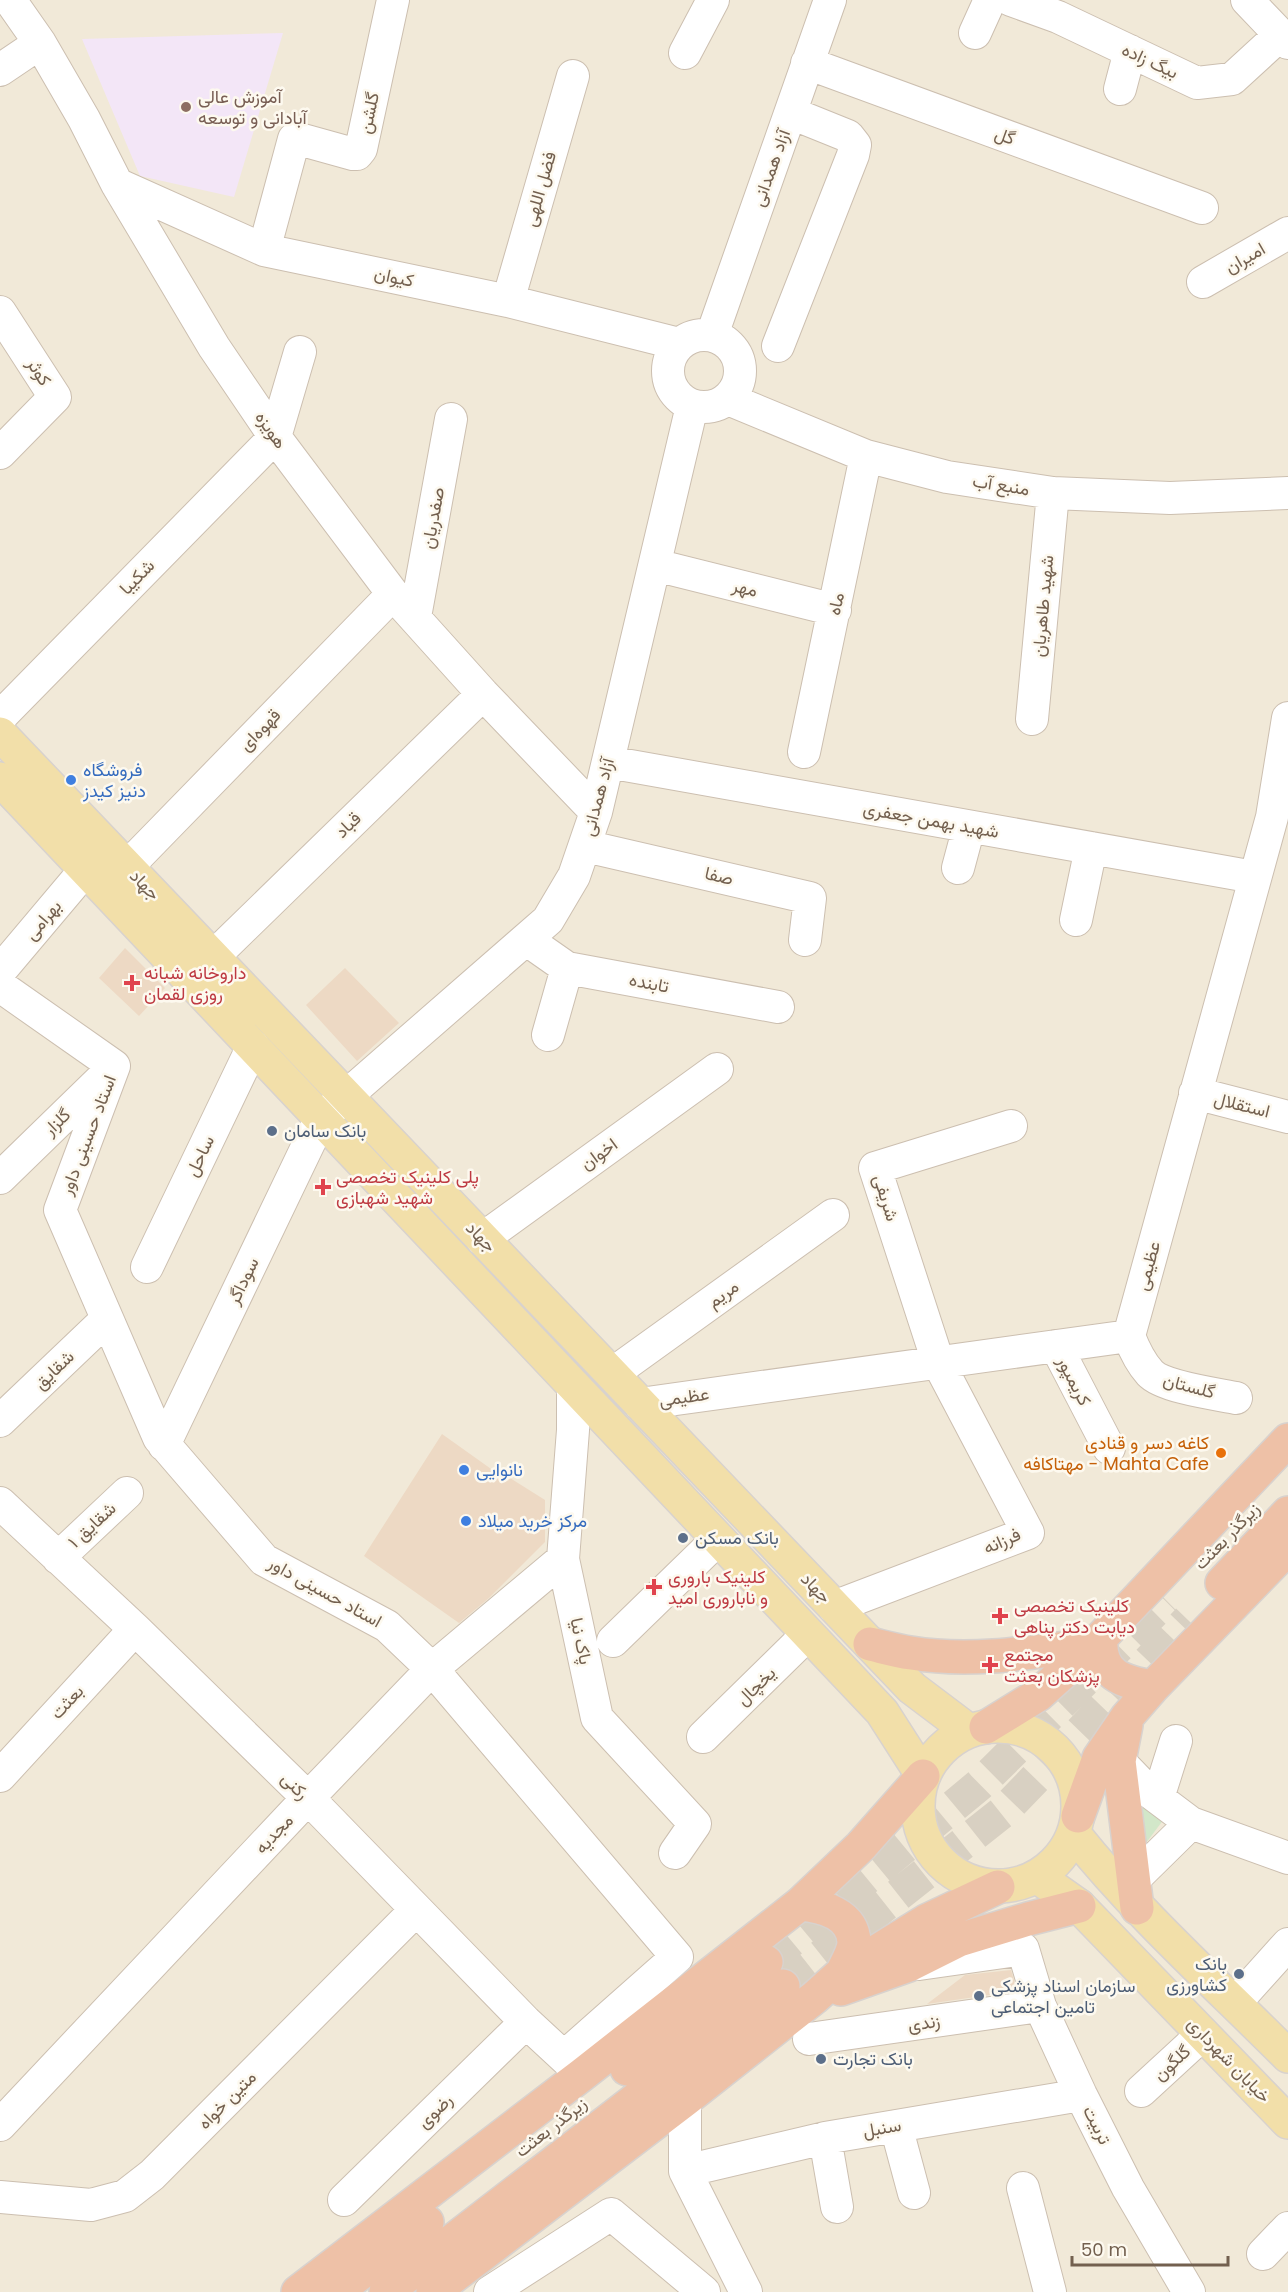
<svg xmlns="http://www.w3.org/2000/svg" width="1288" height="2292" font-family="Poppins,Vazirmatn,sans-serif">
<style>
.residential{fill:#f1e9d8}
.education{fill:#f3e6f7}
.green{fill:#d2e7c9}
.building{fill:#edd9c4}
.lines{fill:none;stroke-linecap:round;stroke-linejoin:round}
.highway-tunnel{stroke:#d8d0c2;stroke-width:33;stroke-dasharray:33 16;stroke-linecap:butt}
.minor-casing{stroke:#ccbfb0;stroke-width:34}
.major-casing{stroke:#d8d2ce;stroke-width:36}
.highway-casing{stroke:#d8d2ce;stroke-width:36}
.minor{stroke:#fff;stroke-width:32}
.major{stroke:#f2dfa9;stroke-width:33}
.highway{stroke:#eec1a7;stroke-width:33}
.education-dot{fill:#8d6e63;stroke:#fdf9ef;stroke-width:2}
.shop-dot{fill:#3f7fe0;stroke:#fdf9ef;stroke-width:2}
.health-dot{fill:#e0444e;stroke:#fdf9ef;stroke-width:2}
.service-dot{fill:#5c6f8a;stroke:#fdf9ef;stroke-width:2}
.food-dot{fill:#e8710a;stroke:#fdf9ef;stroke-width:2}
.labels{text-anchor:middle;stroke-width:5;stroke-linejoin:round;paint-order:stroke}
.street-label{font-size:18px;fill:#73604f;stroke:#fdf9ef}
.education-label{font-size:18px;fill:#785e54;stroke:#fdf9ef;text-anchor:start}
.shop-label{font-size:18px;fill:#366cbe;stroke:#fdf9ef;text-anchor:start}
.health-label{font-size:18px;fill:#be3a42;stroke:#fdf9ef;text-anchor:start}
.service-label{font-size:18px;fill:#4e5e75;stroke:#fdf9ef;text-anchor:start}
.food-label{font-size:18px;fill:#c56008;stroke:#fdf9ef;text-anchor:end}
</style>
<rect width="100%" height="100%" fill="#faf6e9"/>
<!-- residential -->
<path class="residential" d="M0 0H1288V2292H0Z"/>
<!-- education -->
<path class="education" d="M283 33 234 197 140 176 82 39Z"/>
<!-- green -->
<path class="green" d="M1138 1805 1164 1819 1140 1851Z"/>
<!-- building -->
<path class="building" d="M125 948 165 988 139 1016 99 978Z
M345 968 399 1023 357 1061 306 1005Z
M442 1434 508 1481 510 1478 545 1500V1542L489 1598 459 1623 364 1556Z
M1011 1970 1017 1991 927 2004 965 1975Z"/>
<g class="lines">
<!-- highway-tunnel -->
<path class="highway-tunnel" d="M766 1962 979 1785 1166 1600
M783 1986 1004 1811 1188 1620"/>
<!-- minor casing -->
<g class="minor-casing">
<path id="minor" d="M10 0 40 43 84 119 117 184 214 347 275 437 393 594 483 694 596 812
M1011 0 1058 17 1197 83 1232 79 1280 35
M1247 0 1288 43
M975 33 990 0
M685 53 713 0
M807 63 1202 208
M0 70 40 43
M1120 89 1130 51
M117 184 264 250 508 301 679 344
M264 250 294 139H299L353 154H357L361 149 393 0
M1203 282 1288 233
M508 301 573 76
M0 312 55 397 0 453
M668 371a36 36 0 1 1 72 0a36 36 0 1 1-72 0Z
M712 335 830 0
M778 346 853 155 855 145 848 136 791 113
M728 399 866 456 947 477 1053 493 1170 498 1288 493
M655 565 835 610
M415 617 451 419
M0 717 275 437 300 352
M1032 719 1053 493
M804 752 866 456
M608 762 1254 877
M585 846 810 898 805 940
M127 867 393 594
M958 868 969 827
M1076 920 1091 848
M527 940 567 968 778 1007
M213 957 483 694
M0 971 86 869
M0 986 114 1066 60 1210 159 1438 264 1560 387 1626 432 1669 677 1957 564 2057
M548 1035 567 968
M1195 1093 1288 1117
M0 1178 107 1074
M482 1239 717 1069
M147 1267 253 1046
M1129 1336 1272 817 1288 718
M1129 1336C1134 1349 1140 1362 1150 1373 1163 1387 1216 1394 1236 1398
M1056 1346 1109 1448
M612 1374 833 1215
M573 1386V1430L563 1559 597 1718 695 1824 675 1853
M640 1404 1129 1336
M0 1421 107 1319
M164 1445 321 1118 548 920 574 876 596 812 692 406
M0 1503 135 1629 308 1798 526 2022 580 2072
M58 1558 127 1493
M834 1607 1028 1533 938 1362 875 1168 1011 1126
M613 1641 718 1539
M703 1737 808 1634
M1119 1761 1147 1790 1191 1823 1288 1858
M0 1776 135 1629
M1158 1798 1176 1741
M1132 1881 1191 1823
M919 1964 1023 1949 1040 2006 1081 2095 1128 2188 1189 2292
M1235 2003 1288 1944
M809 2039 1040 2006
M1141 2091 1203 2034
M685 2100V2171L746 2292
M0 2125 308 1798 432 1669 563 1559
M896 2126 914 2193
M825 2138 837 2207
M685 2171 825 2138 1081 2095
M1023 2188 1050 2292
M0 2197 91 2205 125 2196 152 2175 415 1911
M344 2200 526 2022
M1263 2254 1288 2228
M490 2292 611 2214 704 2292"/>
</g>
<!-- major casing -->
<g class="major-casing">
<path id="major" d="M0 734 912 1688 969 1731
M0 779 882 1712 923 1776
M918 1806a80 80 0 1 1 160 0a80 80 0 1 1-160 0Z
M1074 1834C1138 1914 1215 1983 1288 2056
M1038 1877 1079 1906 1288 2122"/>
</g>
<!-- highway casing -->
<g class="highway-casing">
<path id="highway" d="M1222 1583 1288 1513
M1101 1638C1098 1675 1123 1682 1153 1687
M870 1644C883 1647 897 1651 911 1653 972 1663 1035 1652 1095 1644
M1126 1725 1119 1761 1137 1908
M986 1727 1038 1695 1095 1644 1288 1440
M1078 1816 1099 1758 1127 1717 1153 1687 1288 1548
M800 1904C822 1906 853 1914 854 1942 854 1952 846 1964 842 1973
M841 1989 909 1965 959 1940 1028 1919 1079 1906
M627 2069 766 1962
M298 2292 583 2074 800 1904 861 1846 923 1776
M336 2292 427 2222
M386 2292 783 1986
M433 2292 685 2100 814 1998 842 1973 926 1921 998 1887"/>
</g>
<!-- minor -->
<use href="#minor" class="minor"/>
<!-- major -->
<use href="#major" class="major"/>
<!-- highway -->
<use href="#highway" class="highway"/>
</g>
<!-- markers -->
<circle class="education-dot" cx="186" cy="107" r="6"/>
<g class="shop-dot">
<circle cx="71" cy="780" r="6"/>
<circle cx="464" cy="1470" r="6"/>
<circle cx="466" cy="1521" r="6"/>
</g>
<g class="health-dot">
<path d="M129 974h6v6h6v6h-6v6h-6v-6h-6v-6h6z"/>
<path d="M320 1178h6v6h6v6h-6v6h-6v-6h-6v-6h6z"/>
<path d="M651 1578h6v6h6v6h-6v6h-6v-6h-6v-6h6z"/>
<path d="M997 1607h6v6h6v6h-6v6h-6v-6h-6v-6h6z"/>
<path d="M987 1656h6v6h6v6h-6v6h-6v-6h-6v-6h6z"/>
</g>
<g class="service-dot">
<circle cx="272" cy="1131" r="6"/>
<circle cx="683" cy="1538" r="6"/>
<circle cx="1239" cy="1974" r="6"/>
<circle cx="979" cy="1996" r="6"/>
<circle cx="821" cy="2059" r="6"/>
</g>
<circle class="food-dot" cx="1221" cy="1453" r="6"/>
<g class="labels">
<!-- street labels -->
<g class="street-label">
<text transform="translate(1150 61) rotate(25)" y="6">بیگ زاده</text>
<text transform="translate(369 113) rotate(-78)" y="6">گلشن</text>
<text transform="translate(1005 136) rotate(20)" y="6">گل</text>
<text transform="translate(771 168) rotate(-70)" y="6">آزاد همدانی</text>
<text transform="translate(540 189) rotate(-74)" y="6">فضل اللهی</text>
<text transform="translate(1245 258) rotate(-30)" y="6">امیران</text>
<text transform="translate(394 277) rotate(12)" y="6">کیوان</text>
<text transform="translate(39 372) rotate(57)" y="6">کوثر</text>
<text transform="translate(271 430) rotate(55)" y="6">هویزه</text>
<text transform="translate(1001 485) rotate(9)" y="6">منبع آب</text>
<text transform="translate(433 518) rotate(-80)" y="6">صفدریان</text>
<text transform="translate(137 577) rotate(-46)" y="6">شکیبا</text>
<text transform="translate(745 588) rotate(14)" y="6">مهر</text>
<text transform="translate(836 604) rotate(-78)" y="6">ماه</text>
<text transform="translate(1043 606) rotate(-85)" y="6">شهید طاهریان</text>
<text transform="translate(260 730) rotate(-46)" y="6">قهوه‌ای</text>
<text transform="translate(598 797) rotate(-75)" y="6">آزاد همدانی</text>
<text transform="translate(931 820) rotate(10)" y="6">شهید بهمن جعفری</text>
<text transform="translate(348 825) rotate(-44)" y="6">قباد</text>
<text transform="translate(719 876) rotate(13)" y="6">صفا</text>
<text transform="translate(145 885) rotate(46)" y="6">جهاد</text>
<text transform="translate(43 920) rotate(-50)" y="6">بهرامی</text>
<text transform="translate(649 983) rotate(11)" y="6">تابنده</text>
<text transform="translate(1242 1105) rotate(14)" y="6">استقلال</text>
<text transform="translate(57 1122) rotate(-44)" y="6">گلزار</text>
<text transform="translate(88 1135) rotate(-69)" y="6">استاد حسینی داور</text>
<text transform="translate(599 1154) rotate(-36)" y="6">اخوان</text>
<text transform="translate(200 1156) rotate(-64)" y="6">ساحل</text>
<text transform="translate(886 1198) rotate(73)" y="6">شریفی</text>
<text transform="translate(481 1237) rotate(46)" y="6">جهاد</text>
<text transform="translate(1148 1266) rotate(-75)" y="6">عظیمی</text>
<text transform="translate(243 1281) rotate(-64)" y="6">سوداگر</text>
<text transform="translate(723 1294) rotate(-36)" y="6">مریم</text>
<text transform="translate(54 1370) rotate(-44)" y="6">شقایق</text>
<text transform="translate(1074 1381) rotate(63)" y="6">کریمپور</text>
<text transform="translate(1189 1386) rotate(15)" y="6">گلستان</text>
<text transform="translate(684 1397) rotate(-8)" y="6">عظیمی</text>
<text transform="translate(92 1525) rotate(-43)" y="6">شقایق ۱</text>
<text transform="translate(1227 1536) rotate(-46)" y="6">زیرگذر بعثت</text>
<text transform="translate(1002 1541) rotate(-24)" y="6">فرزانه</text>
<text transform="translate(816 1588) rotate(46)" y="6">جهاد</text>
<text transform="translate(325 1592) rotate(29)" y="6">استاد حسینی داور</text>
<text transform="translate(581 1641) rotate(78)" y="6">پاک نیا</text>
<text transform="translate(756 1686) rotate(-44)" y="6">یخچال</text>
<text transform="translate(67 1702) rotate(-47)" y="6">بعثت</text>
<text transform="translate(295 1786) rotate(45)" y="6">رکنی</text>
<text transform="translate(274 1834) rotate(-47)" y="6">مجدیه</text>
<text transform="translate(924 2023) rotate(-8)" y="6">زندی</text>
<text transform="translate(1229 2060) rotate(46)" y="6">خیابان شهرداری</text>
<text transform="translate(1172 2063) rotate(-43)" y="6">گلگون</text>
<text transform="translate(227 2100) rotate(-45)" y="6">متین خواه</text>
<text transform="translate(435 2111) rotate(-44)" y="6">رضوی</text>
<text transform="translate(1097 2125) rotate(63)" y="6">تربیت</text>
<text transform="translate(551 2127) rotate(-38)" y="6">زیرگذر بعثت</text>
<text transform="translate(882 2128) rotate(-10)" y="6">سنبل</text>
</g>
<!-- education labels -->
<g class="education-label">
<text x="198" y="103">آموزش عالی<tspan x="198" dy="21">آبادانی و توسعه</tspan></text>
</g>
<!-- shop labels -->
<g class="shop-label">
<text x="83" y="776">فروشگاه<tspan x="83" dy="21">دنیز کیدز</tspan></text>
<text x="476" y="1476">نانوایی</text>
<text x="478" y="1527">مرکز خرید میلاد</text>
</g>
<!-- health labels -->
<g class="health-label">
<text x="144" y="979">داروخانه شبانه<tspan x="144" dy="21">روزی لقمان</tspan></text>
<text x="336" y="1183">پلی کلینیک تخصصی<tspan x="336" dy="21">شهید شهبازی</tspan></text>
<text x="668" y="1583">کلینیک باروری<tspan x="668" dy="21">و ناباروری امید</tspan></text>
<text x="1014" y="1612">کلینیک تخصصی<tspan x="1014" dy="21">دیابت دکتر پناهی</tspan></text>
<text x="1004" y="1661">مجتمع<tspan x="1004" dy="21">پزشکان بعثت</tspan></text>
</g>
<!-- service labels -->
<g class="service-label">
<text x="284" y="1137">بانک سامان</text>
<text x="695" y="1544">بانک مسکن</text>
<text x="1227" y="1970" text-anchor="end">بانک<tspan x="1227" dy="21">کشاورزی</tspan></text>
<text x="991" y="1992">سازمان اسناد پزشکی<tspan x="991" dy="21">تامین اجتماعی</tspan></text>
<text x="833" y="2065">بانک تجارت</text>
</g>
<!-- food labels -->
<g class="food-label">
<text x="1209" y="1449">کاغه دسر و قنادی<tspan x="1209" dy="21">مهتاکافه - Mahta Cafe</tspan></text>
</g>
</g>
<!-- scale -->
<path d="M1072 2256v9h156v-9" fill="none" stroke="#73604f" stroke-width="3"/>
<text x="1081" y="2256" font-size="18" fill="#73604f" stroke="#fdf9ef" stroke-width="4.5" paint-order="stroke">50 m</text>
</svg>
